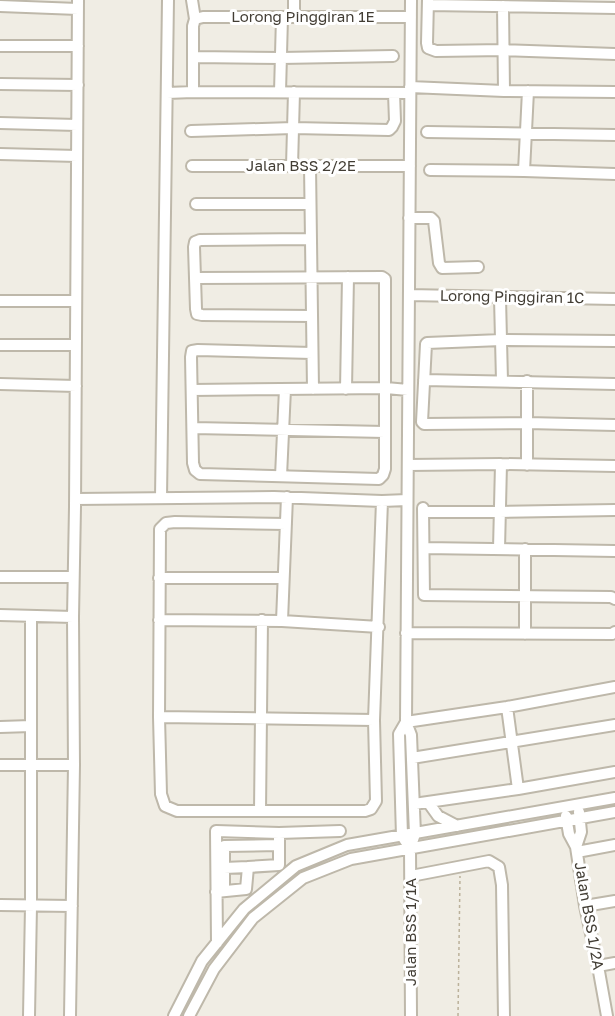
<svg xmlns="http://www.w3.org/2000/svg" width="615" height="1016" font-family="'Golos Text',sans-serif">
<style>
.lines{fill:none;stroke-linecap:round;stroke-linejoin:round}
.minor-casing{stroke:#beb8aa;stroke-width:14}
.path{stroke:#bbb19a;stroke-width:1.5;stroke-dasharray:3 3;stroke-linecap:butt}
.minor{stroke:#fff;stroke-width:10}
.labels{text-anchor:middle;stroke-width:6;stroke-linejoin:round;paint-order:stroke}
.street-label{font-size:15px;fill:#423d34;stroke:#fff}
</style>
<rect width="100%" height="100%" fill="#f0ede4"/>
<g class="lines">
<!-- minor casing -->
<g class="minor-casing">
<path id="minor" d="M192 0 195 19 193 26V92L410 93
M411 0 406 722 411 735 415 834 410 848 411 1016
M428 0 427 43 428 48 436 51 504 50 615 54
M428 5 615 8
M0 6 78 9
M503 6 504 91
M294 16V0
M195 19 203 17H411
M0 46H78
M194 57 281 58 393 56
M0 84 78 85
M410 87 504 91 615 92
M280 92 282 17
M167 93 193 92
M0 123 77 125
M191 131 293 128 389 130 392 127 395 121 394 93
M427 132 615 135
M0 154 77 156
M192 166H410
M292 166 294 92
M310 166 313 389
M430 170 524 171 615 174
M524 171 528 91
M196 204H310
M409 218H431L434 221 439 263 442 268 478 267
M310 239 200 240 195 242 194 247 196 309 197 314 202 315 312 316
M195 278 382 277 385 279V469L383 475 379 479 200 474 195 470 193 463 191 357 192 351 198 350 312 353
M409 295 615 299
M500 298 502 381
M0 301H76
M615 341 501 340 427 343 426 344 422 422 424 424 527 423 615 425
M0 345H76
M424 380 615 384
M0 384 76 386
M346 389 348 277
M192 390 386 388 408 390
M193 428 385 432
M408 465 501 464 615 466
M527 465V381
M281 476 285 389
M161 498 168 0
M75 499 274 497 382 501 407 500
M423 508 424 595 611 597 615 599
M423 512H500L615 510
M286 524 175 522 166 523 160 529 159 717 161 794 165 806 177 811H365L371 809 376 801 374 720 382 501
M424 548 615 551
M499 549 501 464
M0 577H73
M159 578H283
M0 615 73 617
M159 620 282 621 379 627
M282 621 287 497
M406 633 612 634 615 632
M525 634V549
M507 707 518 789
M159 717 374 720
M406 722 507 707 615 687
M406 722 399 734 402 836 406 842
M0 727 31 726
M412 758 615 725
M0 765H74
M428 802 438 816 457 826
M414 804 518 789 615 772
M260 811 262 620
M566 816 569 834 576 847 581 832 579 812
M576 847 585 906 598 966 607 1016
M577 852 615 845
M224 868 248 867
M411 876 489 861 499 867 502 885 504 1016
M224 891V846L279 845
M216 892 246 889 248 867 279 865V833
M0 905 72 906
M585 906 615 901
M217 943 216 831 279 833 340 831
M598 966 615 963
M29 1016 31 906V616
M70 1016 74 765 73 617 75 507 78 0
M174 1016 202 961 244 909 296 866 347 845 615 798
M189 1016 214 969 253 918 303 878 351 859 615 812"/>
</g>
<!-- path -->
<path class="path" d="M458 1016 460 876"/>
<!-- minor -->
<use href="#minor" class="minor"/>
</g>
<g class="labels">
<!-- street labels -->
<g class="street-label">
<text x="303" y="22">Lorong Pinggiran 1E</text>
<text x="301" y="171">Jalan BSS 2/2E</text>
<text transform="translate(512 297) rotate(1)" y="5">Lorong Pinggiran 1C</text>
<text transform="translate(589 916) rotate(80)" y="5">Jalan BSS 1/2A</text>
<text transform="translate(411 932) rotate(-90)" y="5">Jalan BSS 1/1A</text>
</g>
</g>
</svg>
